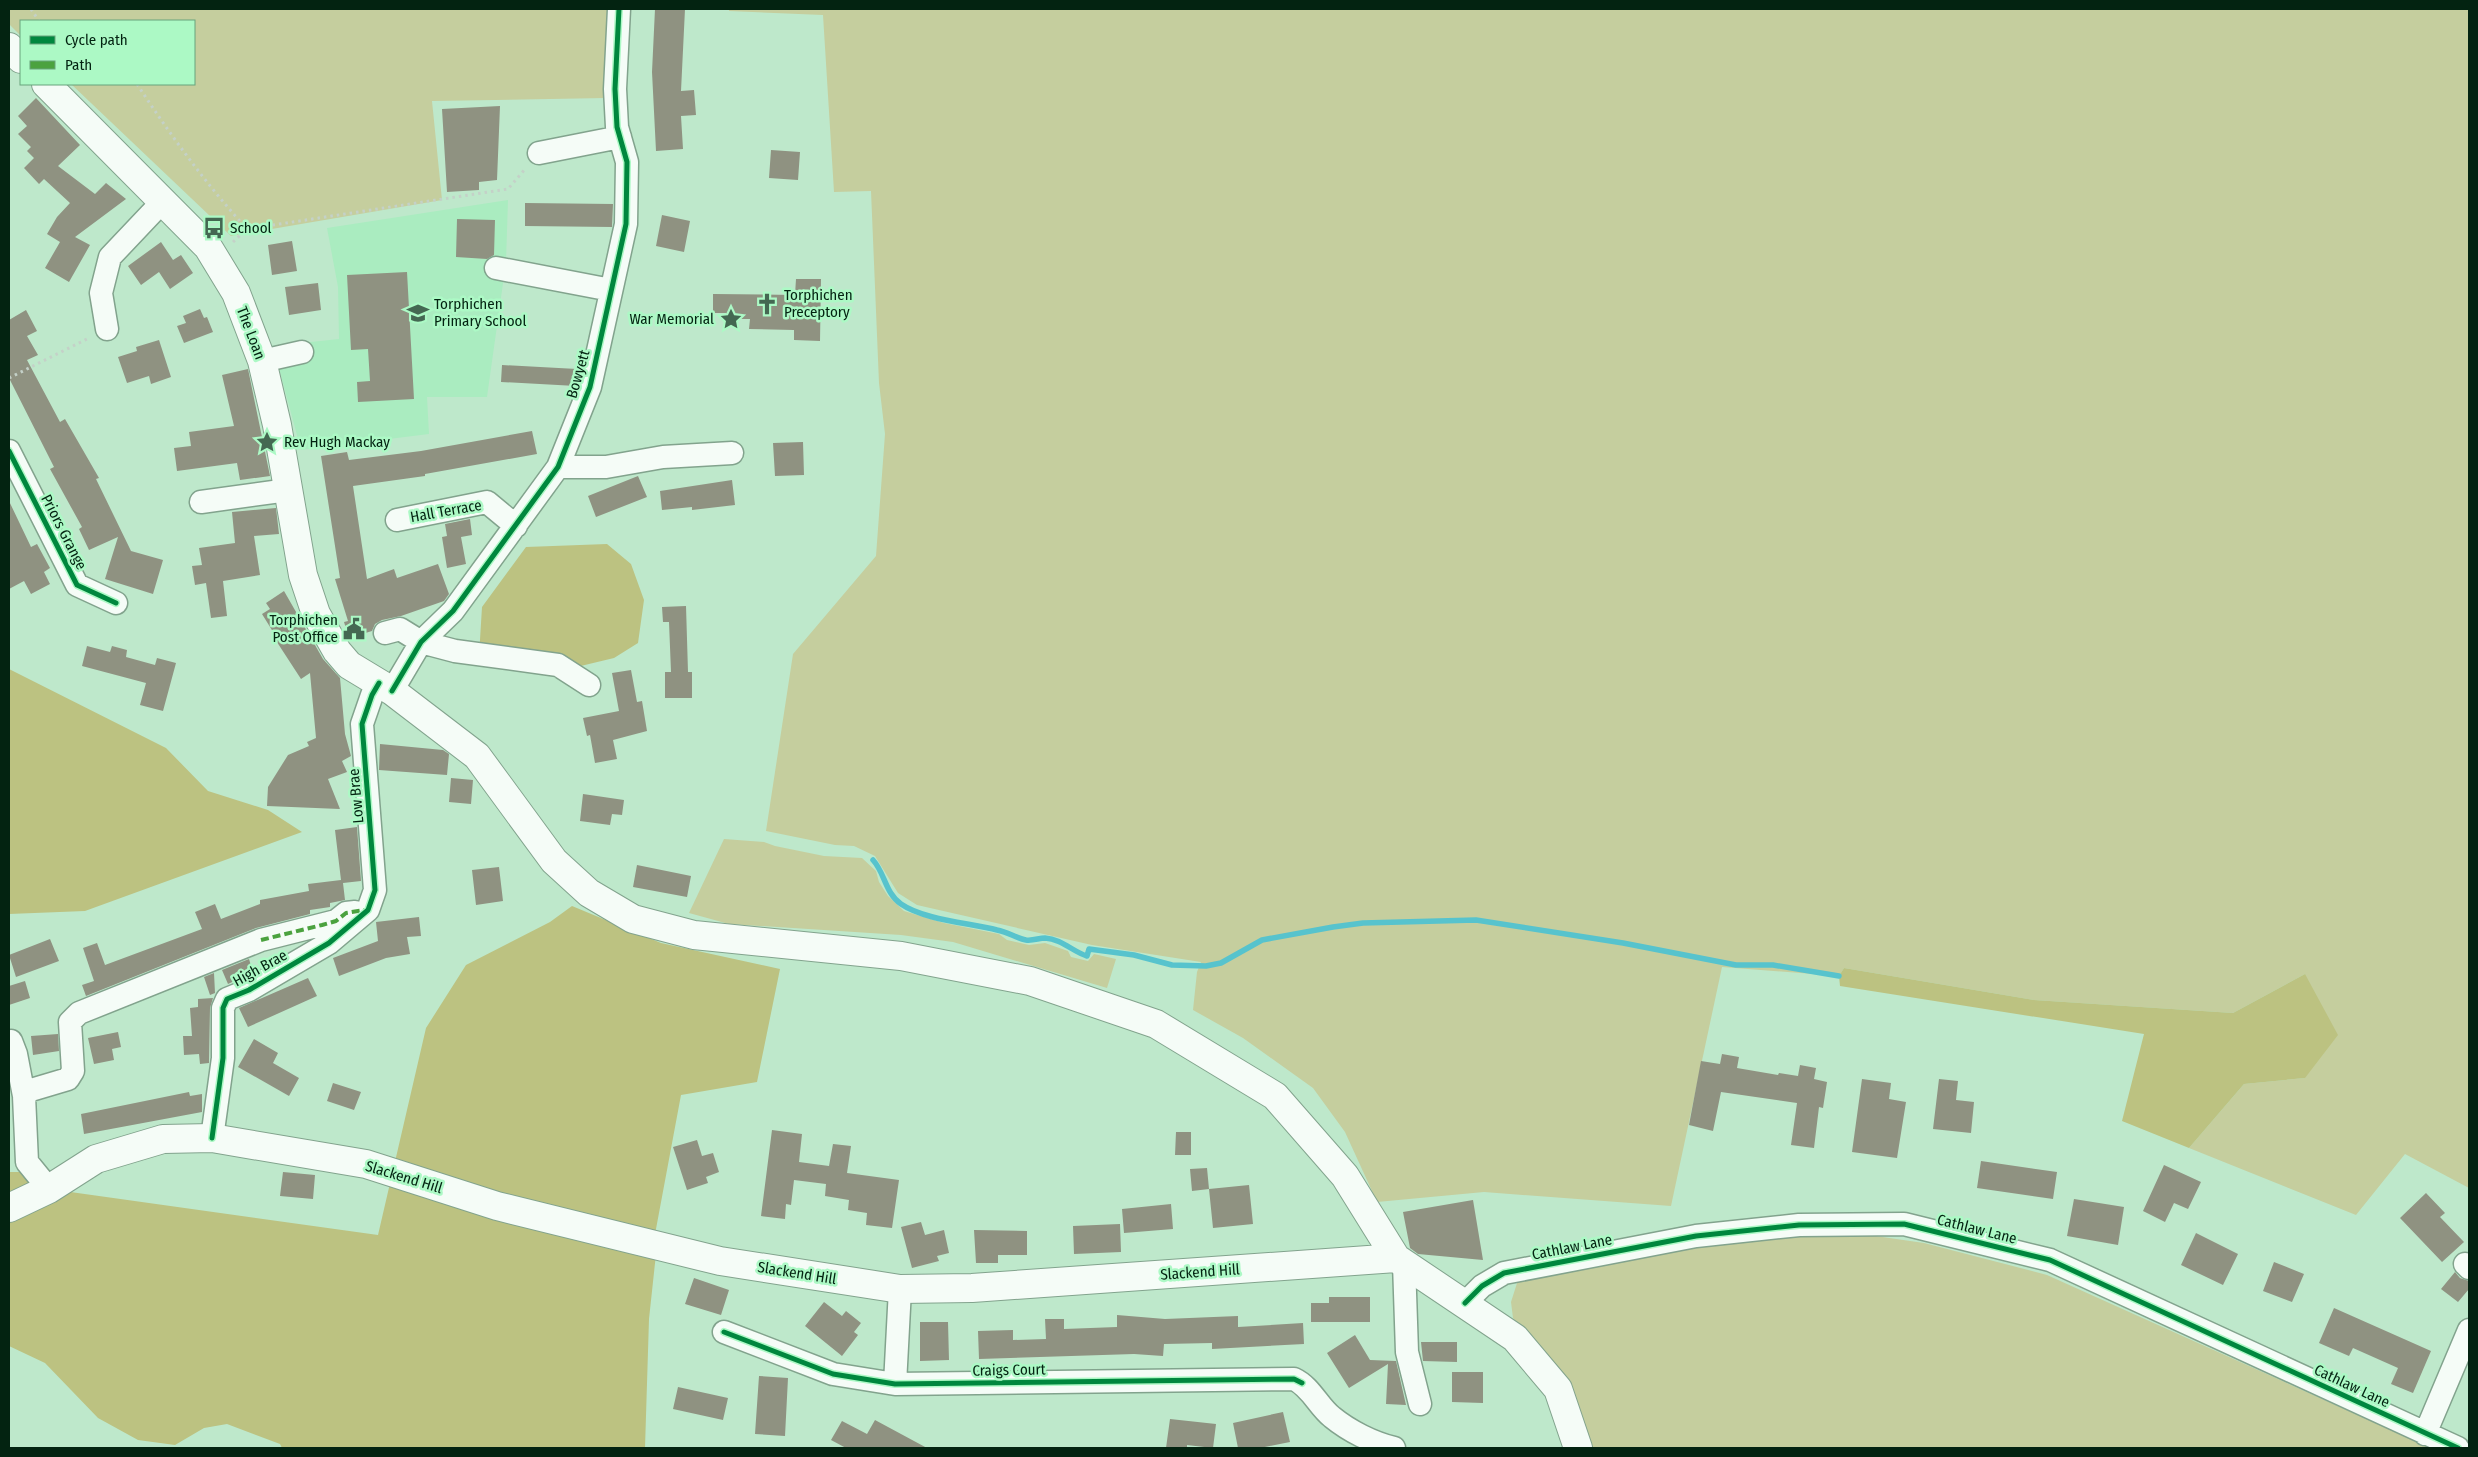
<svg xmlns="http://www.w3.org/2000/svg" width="2478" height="1457" font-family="'Fira Sans Condensed',sans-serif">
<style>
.built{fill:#aaecc0}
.green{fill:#c5ce9e}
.forest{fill:#bcc281}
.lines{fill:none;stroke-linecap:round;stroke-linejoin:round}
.stream{stroke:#57c3cd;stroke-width:5.5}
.building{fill:#8f9281}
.minor-casing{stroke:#82a38d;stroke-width:25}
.major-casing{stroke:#82a38d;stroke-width:30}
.path{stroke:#c4d1c8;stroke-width:3;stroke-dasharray:2.5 4;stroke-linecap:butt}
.minor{stroke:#f5fcf7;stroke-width:22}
.major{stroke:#f5fcf7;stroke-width:28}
.quiet{stroke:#4ba23f;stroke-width:4;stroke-dasharray:8 4;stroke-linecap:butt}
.cycleway-casing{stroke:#acf9c5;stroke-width:8}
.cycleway{stroke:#00873e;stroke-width:5}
.labels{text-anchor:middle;stroke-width:5;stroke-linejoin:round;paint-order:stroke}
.poi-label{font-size:15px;fill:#032311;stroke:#acf9c5;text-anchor:start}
.street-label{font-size:15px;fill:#032311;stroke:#acf9c5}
</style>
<rect width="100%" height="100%" fill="#bee8cb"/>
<!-- built -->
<path class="built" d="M508 200 506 262 487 397H427L429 434 301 450 273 346 339 339 338 287 327 228Z"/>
<!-- green -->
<path class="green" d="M9 9H607L606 98 432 101 442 200 231 236 71 84H194V21H21V36L9 24Z
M729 9H2469V1188L2405 1154 2356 1215 2189 1148 2244 1084 2305 1078V974L2233 1013 2034 1000 1844 968 1839 976 1722 967 1671 1206 1484 1192 1377 1202 1345 1132 1313 1088 1243 1038 1193 1010 1197 972 1201 962 1092 945 917 905 898 893 875 856 854 846 835 845 766 831 793 654 876 556 885 434 879 383 871 191 834 192 823 15 729 11Z
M724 839 764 842 775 846 824 856 862 858 876 871 879 882 888 896 904 911 944 923 999 934 1007 940 1029 945 1045 943 1068 951 1071 957 1088 961 1094 954 1116 959 1107 988 953 942 901 935 729 924 689 913Z
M1834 1230 1924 1243 2047 1275 2431 1448H1591L1585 1425 1559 1373 1513 1318 1511 1302 1518 1280 1664 1250Z"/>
<!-- forest -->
<path class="forest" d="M607 544 631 564 644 600 638 643 614 658 564 670 479 656 482 607 526 547Z
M9 669 166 748 208 791 268 810 302 832 85 911 9 914Z
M572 906 661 943 780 969 757 1082 681 1095 653 1245 656 1254 649 1319 645 1448H282L280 1444 227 1424 204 1428 175 1445 138 1440 98 1418 45 1363 9 1346V1172H26L49 1189 378 1235 426 1028 466 965 550 922Z
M1844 968 2034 1000 2233 1013 2305 974 2338 1035 2305 1078 2244 1084 2189 1148 2122 1121 2144 1034 1840 986 1839 976Z"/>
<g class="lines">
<!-- stream -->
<path class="stream" d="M873 860C885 873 885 893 901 904 924 920 970 923 997 930 1008 932 1016 938 1026 940 1033 941 1039 938 1045 938 1062 939 1073 952 1087 956L1089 949 1134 955 1172 965 1206 966 1221 963 1262 940 1333 927 1363 923 1476 920 1623 943 1736 965H1773L1839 976"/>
</g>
<!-- building -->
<path class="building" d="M655 9H685L681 91 694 90 696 115 681 116 683 149 656 151 652 72Z
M36 98 80 145 58 166 95 194 106 183 126 199 75 237 90 245 69 282 45 268 60 242 47 234 57 217 70 203 44 179 39 184 24 168 34 158 27 151 31 147 18 134 27 126 18 116Z
M500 106 497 180 479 182V190L447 192 442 109Z
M771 150 800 152 798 180 769 178Z
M525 203 613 204 612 227 525 226Z
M662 215 690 221 684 252 656 246Z
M457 219 495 220 494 255 487 259 456 257Z
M292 241 297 271 272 275 268 245Z
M161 242 173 260 181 255 193 273 170 289 159 272 141 285 128 266Z
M407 272 414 399 358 402 357 382 370 381 368 349 351 350 347 275Z
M796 279H821L820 341 794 340V330L749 329 750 319H726V313H713V294L795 295Z
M318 283 321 310 289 315 285 287Z
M200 309 204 318 207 317 213 332 184 343 177 326 186 323 183 316Z
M26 310 37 331 27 336 38 355 27 360 60 422 65 419 99 478 96 479 131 551 163 560 153 594 105 579 118 537 89 550 79 529 82 527 50 469 54 467 9 378V320Z
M159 340 171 377 151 384 149 376 127 383 118 357 137 351 136 347Z
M502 365 577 369 576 386 501 382Z
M248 369 270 476 240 480 237 463 177 471 174 448 191 446 189 432 234 426 222 375Z
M532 431 537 454 425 474V476L353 486 367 579 394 569 397 578 438 564 449 594 444 601 401 616 382 620 375 624 372 631 349 638 344 622 348 621 335 579 340 578 321 456 347 452 349 460 421 451Z
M803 442 804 475 775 476 773 443Z
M638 476 647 497 596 517 588 496Z
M732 480 735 505 692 510V507L662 510 660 491Z
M9 501 31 547 37 544 50 568 44 572 50 584 31 594 24 581 9 589Z
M276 508 279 534 254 536 260 575 223 581 227 616 211 618 206 583 195 585 192 566 202 565 199 548 235 543 232 512Z
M470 519 472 535 461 537 466 564 447 568 442 537 447 536 445 524Z
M284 591 323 659 340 678 345 734 351 756 342 761 347 772 328 779 340 809 267 806 268 787 288 755 309 746 307 742 316 738 310 673 301 679 273 636 275 635 262 614 270 609 266 603Z
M686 606 688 672H692V698H665V672H671L669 622H663L662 607Z
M87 646 110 652 112 646 127 650 126 657 155 665 157 658 176 663 163 711 140 705 146 683 82 666Z
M631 670 637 702 642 701 647 731 613 740 617 759 595 763 590 735 587 736 583 718 619 711 612 673Z
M380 744 443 750 449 754 447 775 379 770Z
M451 778 473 780 471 804 449 802Z
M583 794 624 800 622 815 612 814 610 825 580 821Z
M357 827 361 881 343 883 345 900 330 903V907L310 910V914L256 928 86 996 82 985 94 981 83 948 97 943 105 965 202 929 195 912 215 904 221 919 260 904V900L309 891 308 884 341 880 335 830Z
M637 865 691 876 687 897 633 887Z
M499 867 503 901 476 905 472 870Z
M419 917 421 936 407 937 410 954 386 958 339 976 333 958 378 941 376 922Z
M50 939 59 961 16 977 9 955Z
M249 959 253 972 228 984 222 970Z
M214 973 215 993 210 995 204 977Z
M308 978 317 996 248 1027 239 1008Z
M25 981 30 998 9 1005V986Z
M213 998 210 1008 209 1063 200 1064 199 1054 184 1055 183 1036H192L190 1008 198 1007V999Z
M118 1032 121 1047 112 1049 114 1060 94 1064 88 1038Z
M58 1034 59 1051 33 1055 31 1036Z
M254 1039 278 1053 273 1063 299 1078 289 1096 238 1067Z
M1722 1054 1739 1057 1737 1068 1778 1075 1779 1073 1798 1076 1800 1065 1816 1068 1814 1079 1827 1082 1823 1108 1819 1107 1814 1148 1791 1145 1797 1103 1721 1092 1713 1131 1689 1125 1701 1061 1720 1064Z
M1862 1079 1891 1083 1889 1099 1906 1102 1897 1158 1852 1152Z
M1939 1079 1958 1081 1956 1100 1974 1102 1971 1133 1933 1129Z
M333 1083 361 1092 354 1110 327 1101Z
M189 1092 190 1096 202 1094V1112L84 1134 81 1114Z
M772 1130 802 1134 799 1162 829 1166 833 1144 851 1146 847 1173 899 1180 892 1228 866 1225 867 1213 848 1210 849 1200 825 1196 826 1184 794 1180 791 1205 786 1204 785 1219 761 1216Z
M1176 1132H1191V1155H1175Z
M697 1140 702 1156 713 1153 719 1172 706 1177 708 1183 687 1190 673 1147Z
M1981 1161 2057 1172 2053 1199 1977 1188Z
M2164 1165 2201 1182 2188 1209 2174 1203 2165 1222 2143 1211Z
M1207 1168 1209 1189 1192 1191 1190 1169Z
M283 1172 315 1175 313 1199 280 1196Z
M1249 1185 1253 1224 1213 1228 1209 1189Z
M2426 1193 2445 1213 2440 1217 2464 1242 2442 1262 2400 1218Z
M2074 1199 2124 1207 2118 1245 2067 1236Z
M1473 1200 1483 1260 1418 1254 1410 1248 1403 1212Z
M1171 1204 1173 1229 1124 1233 1122 1209Z
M921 1222 925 1235 944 1230 949 1253 937 1256 939 1261 912 1268 901 1227Z
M1120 1224 1121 1252 1074 1254 1073 1226Z
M974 1230 1027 1231V1255H998V1263H976Z
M2196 1233 2238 1254 2223 1285 2181 1265Z
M2274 1262 2304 1274 2292 1302 2263 1291Z
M2455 1272 2460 1278 2469 1281V1289L2458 1302 2441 1289Z
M694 1278 729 1290 721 1315 685 1304Z
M1329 1297H1370V1322H1311V1303H1329Z
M824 1302 842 1316 846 1311 861 1323 854 1332 858 1335 842 1356 805 1326Z
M2334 1308 2431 1351 2413 1393 2391 1384 2398 1368 2353 1348 2349 1356 2319 1343Z
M1117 1315 1165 1319 1238 1316V1327L1303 1323 1304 1344 1212 1349V1343L1164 1344 1163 1356 1134 1354 979 1359 978 1331 1013 1330V1340L1046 1339 1045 1319H1064V1329L1117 1327Z
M920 1322H948L949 1360 920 1361Z
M1355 1335 1370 1360 1396 1361 1406 1405 1386 1404 1388 1364 1349 1388 1327 1353Z
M1421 1342H1457V1362L1423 1361Z
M1452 1372H1483V1403L1452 1402Z
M759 1376 788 1378 785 1436 755 1434Z
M678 1387 728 1398 723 1420 673 1409Z
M1283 1412 1290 1442 1260 1448H1238L1233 1423Z
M1170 1419 1216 1424 1213 1448 1187 1445V1448H1166Z
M875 1420 927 1448H846L831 1440 842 1421 867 1434Z"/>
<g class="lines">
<!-- minor casing -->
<g class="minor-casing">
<path id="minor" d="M539 153 620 137
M496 268 611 290
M107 329 101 293 110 257 164 200
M262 361 302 352
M9 451 77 585 116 603
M558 467H606L663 457 732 453
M201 502 288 490
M397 520 487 502 516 526
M385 633 400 629 421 642 455 651 558 665 589 685
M392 691 421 642 453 611 558 467 590 387 626 224 627 162 617 127 615 89 619 9
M11 1041 16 1054 24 1096 27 1162 49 1189
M24 1096 31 1090 68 1079 73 1071 70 1022 79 1013 261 940 336 921 346 913 355 912
M212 1138 223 1058V1008L227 999 249 990 329 943 368 910 375 890 362 724 372 695 379 683
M1404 1263 1407 1352 1420 1404
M2465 1264 2469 1268
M1465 1303 1482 1286 1504 1273 1696 1236 1799 1225 1904 1224 2050 1260 2458 1448
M724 1332 833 1374 895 1384 1294 1379C1311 1387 1318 1406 1332 1417 1349 1431 1373 1443 1394 1448
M895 1384 900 1289
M2425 1434 2469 1330"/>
</g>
<!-- major casing -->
<g class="major-casing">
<path id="major" d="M9 47 21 59
M46 84 208 247 236 293 262 361 277 425 303 575 316 614 337 651 349 665 392 691 477 756 554 861 589 893 633 919 694 935 901 956 1030 981 1156 1024 1275 1096 1345 1176 1396 1258 1515 1338 1558 1389 1578 1448
M9 1208 49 1189 96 1159 163 1139 212 1138 366 1164 497 1206 720 1261 900 1289 972 1288 1396 1258"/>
</g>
<!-- path -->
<path class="path" d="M31 9 39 21
M137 84C171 136 206 184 247 229L508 189 526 168
M233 242 247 229
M9 378 89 338"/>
<!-- minor -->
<use href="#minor" class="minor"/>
<!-- major -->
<use href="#major" class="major"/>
<!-- quiet -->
<path class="quiet" d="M261 940 322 925 336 921 346 913 365 910"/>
<!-- cycleway casing -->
<g class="cycleway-casing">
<path id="cycleway" d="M9 451 77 585 116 603
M392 691 421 642 453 611 558 467 590 387 626 224 627 162 617 127 615 89 619 9
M212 1138 223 1058V1008L227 999 249 990 329 943 368 910 375 890 362 724 372 695 379 683
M1465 1303 1482 1286 1504 1273 1696 1236 1799 1225 1904 1224 2050 1260 2458 1448
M724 1332 833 1374 895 1384 1294 1379 1302 1383"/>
</g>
<!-- cycleway -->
<use href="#cycleway" class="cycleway"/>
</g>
<!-- icons -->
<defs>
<g id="bus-bare" transform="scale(1.725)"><path d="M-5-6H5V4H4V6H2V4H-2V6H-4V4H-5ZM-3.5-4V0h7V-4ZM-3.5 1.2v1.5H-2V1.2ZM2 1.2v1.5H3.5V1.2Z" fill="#446852" stroke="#acf9c5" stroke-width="2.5" paint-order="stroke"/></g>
<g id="church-bare" transform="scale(1.725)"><path d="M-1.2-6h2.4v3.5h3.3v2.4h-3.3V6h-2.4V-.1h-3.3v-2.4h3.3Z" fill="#446852" stroke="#acf9c5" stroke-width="2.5" paint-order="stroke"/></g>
<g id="school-bare" transform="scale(1.725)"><path d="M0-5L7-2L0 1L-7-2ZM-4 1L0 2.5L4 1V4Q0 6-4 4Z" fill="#446852" stroke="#acf9c5" stroke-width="2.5" paint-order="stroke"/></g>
<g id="sight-bare" transform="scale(1.725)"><path d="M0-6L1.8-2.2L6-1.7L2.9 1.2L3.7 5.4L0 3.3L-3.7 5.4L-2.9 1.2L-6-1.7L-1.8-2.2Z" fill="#446852" stroke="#acf9c5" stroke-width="2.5" paint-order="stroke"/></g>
<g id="civic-bare" transform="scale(1.725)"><path d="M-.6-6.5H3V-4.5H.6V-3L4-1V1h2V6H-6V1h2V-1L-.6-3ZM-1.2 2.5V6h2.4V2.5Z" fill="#446852" stroke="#acf9c5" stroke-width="2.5" paint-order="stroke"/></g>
</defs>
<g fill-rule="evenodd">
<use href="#bus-bare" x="214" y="228"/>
<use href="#church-bare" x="767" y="304"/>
<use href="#school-bare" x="418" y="313"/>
<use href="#sight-bare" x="731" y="319"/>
<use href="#sight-bare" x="267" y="442"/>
<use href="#civic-bare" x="354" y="629"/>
</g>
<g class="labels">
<!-- poi labels -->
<g class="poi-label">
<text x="230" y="233">School</text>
<text x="784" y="300">Torphichen<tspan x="784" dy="17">Preceptory</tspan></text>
<text x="434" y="309">Torphichen<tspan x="434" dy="17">Primary School</tspan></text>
<text x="714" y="324" text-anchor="end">War Memorial</text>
<text x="284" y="447">Rev Hugh Mackay</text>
<text x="338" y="625" text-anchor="end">Torphichen<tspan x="338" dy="17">Post Office</tspan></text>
</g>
<!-- street labels -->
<g class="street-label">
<text transform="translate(251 333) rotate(69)" y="5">The Loan</text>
<text transform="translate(578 374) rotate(-74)" y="5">Bowyett</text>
<text transform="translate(446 511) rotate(-10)" y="5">Hall Terrace</text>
<text transform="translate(64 532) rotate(63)" y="5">Priors Grange</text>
<text transform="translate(356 796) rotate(-95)" y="5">Low Brae</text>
<text transform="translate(260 968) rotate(-29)" y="5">High Brae</text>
<text transform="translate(404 1177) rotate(17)" y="5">Slackend Hill</text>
<text transform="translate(1977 1229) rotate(14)" y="5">Cathlaw Lane</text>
<text transform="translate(1572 1247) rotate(-11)" y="5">Cathlaw Lane</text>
<text transform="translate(1200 1272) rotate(-4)" y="5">Slackend Hill</text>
<text transform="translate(797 1273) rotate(9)" y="5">Slackend Hill</text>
<text transform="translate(1009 1370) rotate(-1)" y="5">Craigs Court</text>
<text transform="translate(2352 1386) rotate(25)" y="5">Cathlaw Lane</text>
</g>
</g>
<!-- border -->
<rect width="2478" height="1457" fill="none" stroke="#032311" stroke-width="20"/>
<!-- legend -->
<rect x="20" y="20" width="175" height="65" fill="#acf9c5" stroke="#68a37d"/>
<rect x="30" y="36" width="25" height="8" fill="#00873e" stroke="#68a37d"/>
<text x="65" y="45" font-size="15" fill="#032311">Cycle path</text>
<rect x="30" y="61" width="25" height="8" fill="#4ba23f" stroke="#68a37d"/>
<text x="65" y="70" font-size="15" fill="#032311">Path</text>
</svg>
